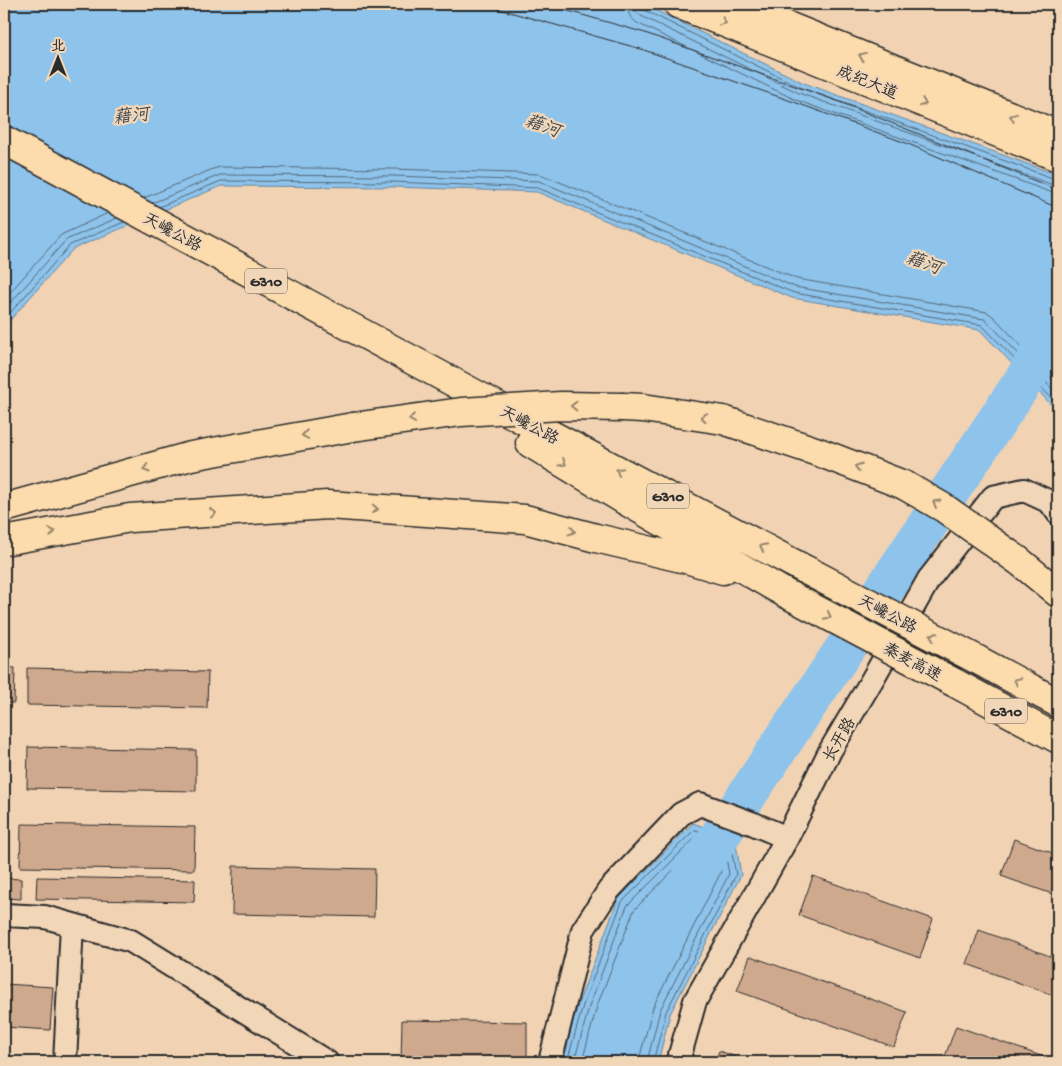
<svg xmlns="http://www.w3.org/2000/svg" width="1062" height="1066" font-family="'Gochi Hand','LXGW WenKai TC',sans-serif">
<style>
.water{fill:#8ec3eb;stroke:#66869e}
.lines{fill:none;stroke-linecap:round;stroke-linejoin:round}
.shore{stroke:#536878;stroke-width:1}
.river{stroke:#8ec3eb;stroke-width:40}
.building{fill:#cfa98d;stroke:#2b2b2b}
.minor-casing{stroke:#2b2b2b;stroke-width:26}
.major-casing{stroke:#2b2b2b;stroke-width:31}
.highway-casing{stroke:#2b2b2b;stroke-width:31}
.minor{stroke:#f1d6b8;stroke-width:22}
.major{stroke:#fcdcac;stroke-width:28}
.highway{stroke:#fcdcac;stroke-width:28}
.tram{stroke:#2b2b2b;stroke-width:1}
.highway-bridge-casing{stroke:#2b2b2b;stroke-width:31;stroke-linecap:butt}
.highway-bridge{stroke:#fcdcac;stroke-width:28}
.oneway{stroke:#94846c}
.labels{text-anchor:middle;stroke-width:4.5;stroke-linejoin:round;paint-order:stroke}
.shield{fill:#f1d6b8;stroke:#665e55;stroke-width:1}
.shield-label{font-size:15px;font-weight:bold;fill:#2b2b2b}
.street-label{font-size:16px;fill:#2b2b2b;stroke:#f1d6b8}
.water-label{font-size:18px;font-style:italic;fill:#3f4951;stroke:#f1d6b8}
</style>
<rect width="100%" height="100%" fill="#f1d3b4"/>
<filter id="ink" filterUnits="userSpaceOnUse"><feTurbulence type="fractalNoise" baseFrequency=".02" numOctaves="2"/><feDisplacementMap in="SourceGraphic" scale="10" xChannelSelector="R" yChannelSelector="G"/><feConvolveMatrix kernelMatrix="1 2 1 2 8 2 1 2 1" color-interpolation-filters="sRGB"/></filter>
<g filter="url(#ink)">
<!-- water -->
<path class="water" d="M4 4H273L296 6 311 4H636L645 5 804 83 1058 175V412L980 330 792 298 537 192 393 187 221 186 73 249 4 327Z
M693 823 735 838 741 875 670 1014 658 1062H562L579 1001 618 899Z"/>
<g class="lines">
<!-- shore -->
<path class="shore" d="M627 4C627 12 630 18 637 23L796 100 1050 192 1058 193
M634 4 635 11 641 16 799 93 1053 185H1058
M641 4V8L644 10 802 88 1055 179H1058
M144 198 213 169 220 167 393 169 540 174 797 279 987 312 994 317 1058 385
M152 203 220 175 393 176 539 181 795 287 984 319 988 322 1058 395
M159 207 221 181 393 182 538 188 794 293 982 325 1058 405
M4 299 61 235 108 213
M4 310 66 240 117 218
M4 320 70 245 124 222
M567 1062 584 1002 622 902 694 830H696L730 842 736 875 666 1012 653 1062
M574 1062 590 1004 627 906 695 838 698 837 724 847 729 874 660 1010 647 1062
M582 1062 597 1006 634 910 697 846H700L718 852 721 872 653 1007 640 1056 639 1062"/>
<!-- river -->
<path class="river" d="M691 879 1058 329"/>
</g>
<!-- building -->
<path class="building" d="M4 667 15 668 14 703H4Z
M27 668 208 672 207 708 27 705Z
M28 747 196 750V791L27 788Z
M21 824 195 827 194 870 20 867Z
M1014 839 1058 855V896L1001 876Z
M233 866 375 869 374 917 232 914Z
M813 876 933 919 920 958 799 915Z
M37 877 195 880 194 902 36 899Z
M4 878 21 879V899L4 898Z
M979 930 1058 959V997L967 964Z
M750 956 907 1012 894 1047 737 991Z
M4 984 53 987 50 1030 4 1027Z
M402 1020 527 1022V1062H401Z
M956 1026 1058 1062H943Z
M719 1051 750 1062H715Z"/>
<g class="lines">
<!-- minor casing -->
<g class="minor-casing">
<path id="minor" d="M4 915 45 917 131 941 327 1062
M65 1062 72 925
M550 1062 583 930 609 890 681 814 700 804 754 824 787 838
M678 1062 695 1001 787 838 830 751 872 680 929 579 993 497 1024 490 1050 502 1058 513"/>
</g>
<!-- major casing -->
<g class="major-casing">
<path id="major" d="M678 4 1058 157
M733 4 1058 135"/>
</g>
<!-- highway casing -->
<g class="highway-casing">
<path id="highway" d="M4 140 529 423 806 570
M623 407 643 408 723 420 821 453 904 485
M530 443 626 501 785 593
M4 508 191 456 353 427
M4 541 130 518 328 505 525 519 596 538 690 560 723 570
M1019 561 1058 593
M976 659 1058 703
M955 683 1058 739"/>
</g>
<!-- minor -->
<use href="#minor" class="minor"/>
<!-- major -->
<use href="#major" class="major"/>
<!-- highway -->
<use href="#highway" class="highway"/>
<!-- tram -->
<path class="tram" d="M481 4 641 49 794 102 906 143 1058 208
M544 4 642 32 837 101 1058 190"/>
<!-- highway-bridge casing -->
<g class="highway-bridge-casing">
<path id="highway-bridge" d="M353 427 461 412 561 406 623 407
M904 485 944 508 1019 561
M806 570 976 659
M785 593 955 683"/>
</g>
<!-- highway-bridge -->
<use href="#highway-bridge" class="highway-bridge"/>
</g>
<!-- one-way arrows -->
<defs><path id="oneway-chevron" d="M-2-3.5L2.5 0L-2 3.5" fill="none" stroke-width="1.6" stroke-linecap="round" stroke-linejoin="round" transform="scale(1.25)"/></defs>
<g class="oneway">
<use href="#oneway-chevron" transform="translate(723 22) rotate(22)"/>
<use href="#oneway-chevron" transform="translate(862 56) rotate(-158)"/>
<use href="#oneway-chevron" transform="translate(923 103) rotate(22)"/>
<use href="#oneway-chevron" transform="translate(1013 117) rotate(-158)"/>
<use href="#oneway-chevron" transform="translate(574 406) rotate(-179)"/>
<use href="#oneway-chevron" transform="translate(704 417) rotate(-171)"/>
<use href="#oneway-chevron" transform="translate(412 419) rotate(172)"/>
<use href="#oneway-chevron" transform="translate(305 435) rotate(170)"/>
<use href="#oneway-chevron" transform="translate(563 463) rotate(31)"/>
<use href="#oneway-chevron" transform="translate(858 467) rotate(-159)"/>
<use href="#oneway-chevron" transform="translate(146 469) rotate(164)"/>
<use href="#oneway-chevron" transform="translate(619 471) rotate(-152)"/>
<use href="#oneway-chevron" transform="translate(936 503) rotate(-150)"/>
<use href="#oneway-chevron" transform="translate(375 509) rotate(4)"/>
<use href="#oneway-chevron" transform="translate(213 513) rotate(-4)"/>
<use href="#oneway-chevron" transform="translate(572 531) rotate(15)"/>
<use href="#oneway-chevron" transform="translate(52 532) rotate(-10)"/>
<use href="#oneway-chevron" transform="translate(763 547) rotate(-152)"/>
<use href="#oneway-chevron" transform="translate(828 616) rotate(28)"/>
<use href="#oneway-chevron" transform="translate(933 636) rotate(-152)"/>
<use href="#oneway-chevron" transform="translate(1017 681) rotate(-152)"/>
</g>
</g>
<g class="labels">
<!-- shield labels -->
<g class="shield">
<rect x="245" y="268.5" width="42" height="25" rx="4"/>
<rect x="647" y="483.5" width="42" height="25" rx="4"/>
<rect x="985" y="698.5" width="42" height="25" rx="4"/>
</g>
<g class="shield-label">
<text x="266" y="286">G310</text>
<text x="668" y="501">G310</text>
<text x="1006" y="716">G310</text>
</g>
<!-- street labels -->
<g class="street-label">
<text transform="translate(868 81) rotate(22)" y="6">成纪大道</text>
<text transform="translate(173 231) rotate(28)" y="6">天巉公路</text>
<text transform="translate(530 424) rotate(28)" y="6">天巉公路</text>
<text transform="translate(888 613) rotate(28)" y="6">天巉公路</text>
<text transform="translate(913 661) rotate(28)" y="6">秦麦高速</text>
<text transform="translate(838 739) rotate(-60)" y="6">长开路</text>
</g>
<!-- water labels -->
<g class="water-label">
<text transform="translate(131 115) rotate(-6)" y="6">藉河</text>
<text transform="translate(543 125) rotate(20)" y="6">藉河</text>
<text transform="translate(924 262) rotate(20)" y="6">藉河</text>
</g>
</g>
<!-- margin -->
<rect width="1062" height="1066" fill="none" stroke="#f1d6b8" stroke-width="20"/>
<rect x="10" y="10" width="1042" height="1046" fill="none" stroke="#2b2b2b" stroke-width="2" filter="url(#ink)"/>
<!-- north arrow -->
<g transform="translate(58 58)" stroke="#f1d6b8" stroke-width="4" paint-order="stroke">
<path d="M0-4L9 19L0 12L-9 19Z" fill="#2b2b2b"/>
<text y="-8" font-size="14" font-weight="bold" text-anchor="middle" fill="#2b2b2b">北</text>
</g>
</svg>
